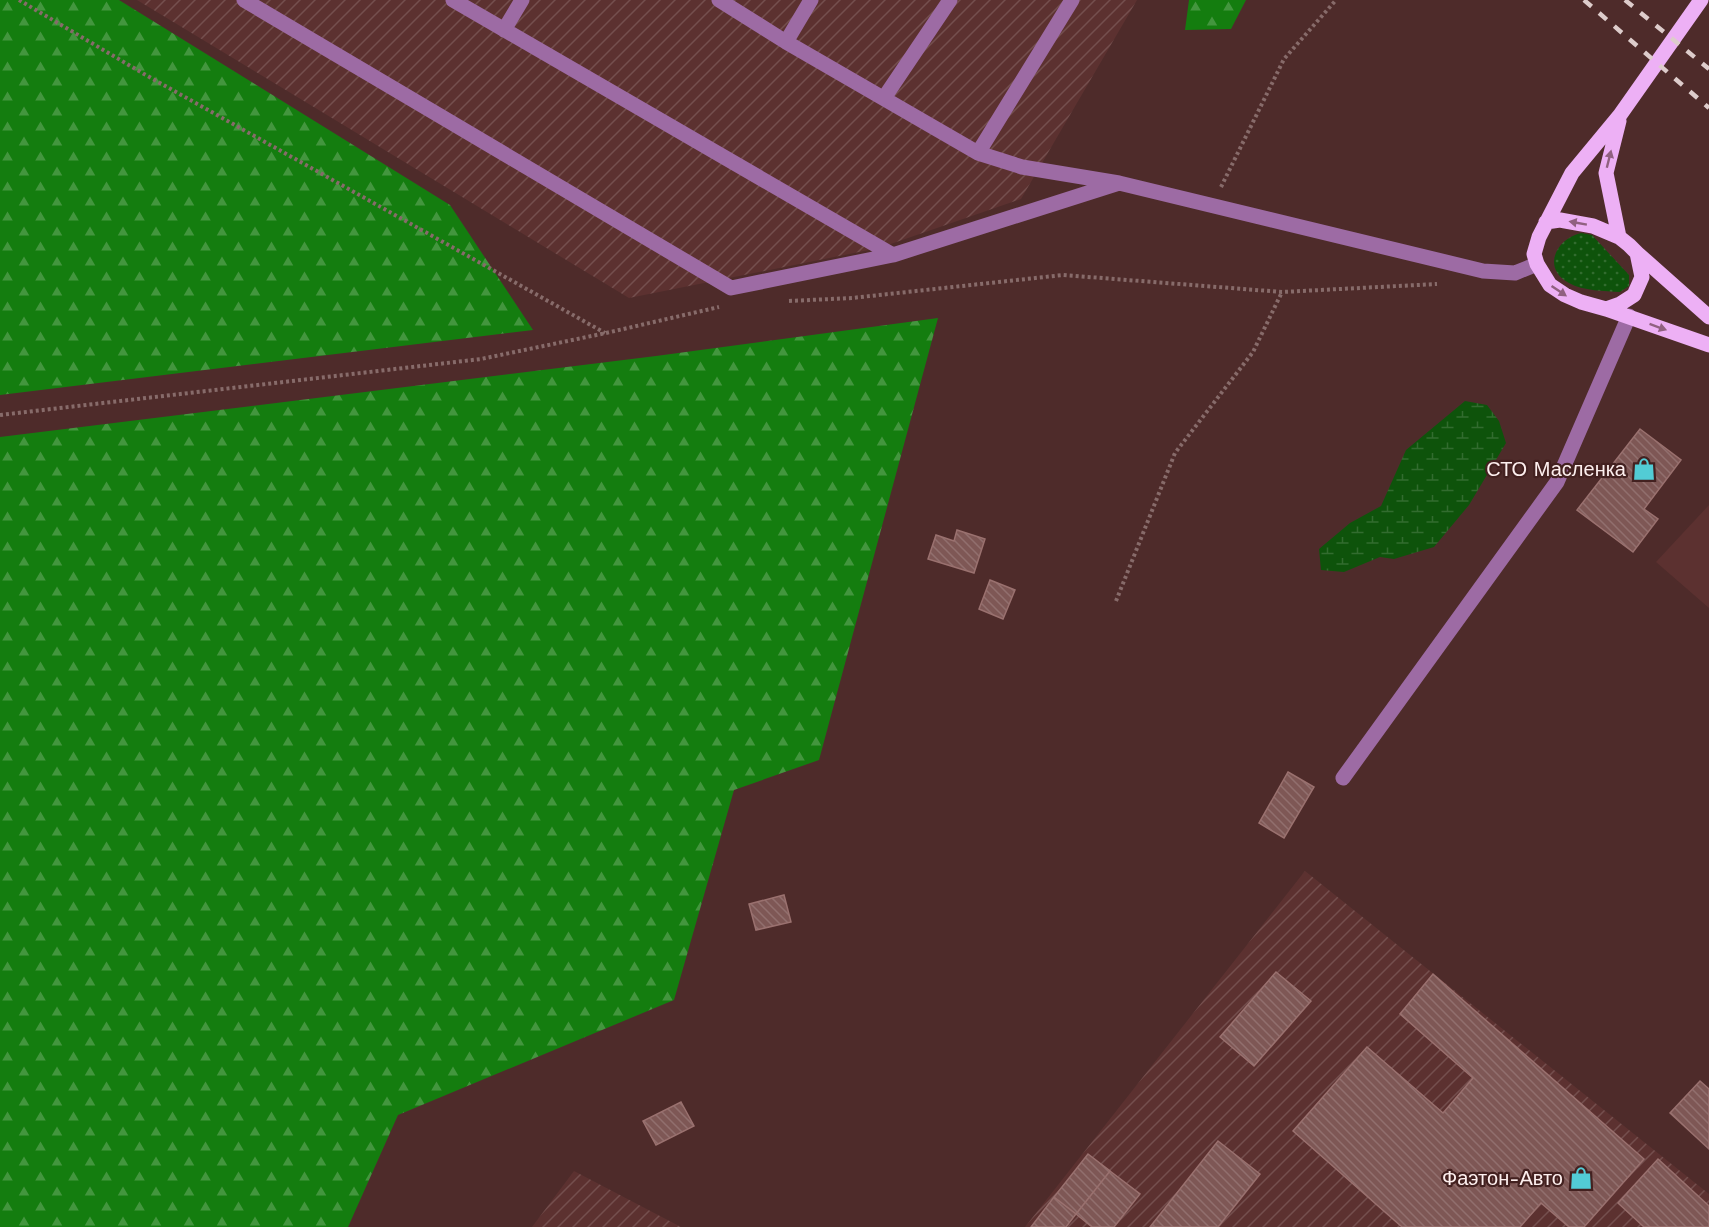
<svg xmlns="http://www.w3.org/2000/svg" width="1709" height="1227" font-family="'Work Sans',sans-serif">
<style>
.built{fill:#5c3130}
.industrial{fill:url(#industrial-furrows)}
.grass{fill:url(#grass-dots)}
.forest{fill:url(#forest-firs)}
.wetland{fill:url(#wetland-marsh)}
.building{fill:url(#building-back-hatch);stroke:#9a716f;stroke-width:1.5}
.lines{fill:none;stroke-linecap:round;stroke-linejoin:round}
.path{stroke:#876b6a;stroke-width:4;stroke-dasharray:3 3;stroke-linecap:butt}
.minor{stroke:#9d6ba4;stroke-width:15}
.major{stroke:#edb0f5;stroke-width:15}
.rail{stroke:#ddcccb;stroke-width:4.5;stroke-dasharray:10 10;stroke-linecap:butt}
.oneway{fill:#906180}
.labels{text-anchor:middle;stroke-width:4.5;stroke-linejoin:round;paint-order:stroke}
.poi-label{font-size:20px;fill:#fdefee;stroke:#432120;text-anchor:end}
</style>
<defs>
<pattern id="industrial-furrows" width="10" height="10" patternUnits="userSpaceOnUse" patternTransform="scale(1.5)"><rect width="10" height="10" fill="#5c3130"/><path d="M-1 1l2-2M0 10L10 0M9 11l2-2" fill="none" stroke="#744f4e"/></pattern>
<pattern id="grass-dots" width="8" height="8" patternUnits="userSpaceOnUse" patternTransform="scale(1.5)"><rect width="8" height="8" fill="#0e530b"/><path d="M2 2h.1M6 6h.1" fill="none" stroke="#326c2f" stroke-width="1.8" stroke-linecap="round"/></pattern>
<pattern id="forest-firs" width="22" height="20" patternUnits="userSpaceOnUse" patternTransform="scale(1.5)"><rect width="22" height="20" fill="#147d0f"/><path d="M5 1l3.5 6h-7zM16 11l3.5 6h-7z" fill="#43963e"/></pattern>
<pattern id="wetland-marsh" width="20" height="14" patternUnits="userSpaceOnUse" patternTransform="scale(1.5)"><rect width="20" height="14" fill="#0e530b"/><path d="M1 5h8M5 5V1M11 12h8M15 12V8" fill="none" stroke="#326c2f"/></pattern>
<pattern id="building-back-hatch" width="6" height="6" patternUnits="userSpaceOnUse" patternTransform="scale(1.5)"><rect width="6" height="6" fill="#7e5755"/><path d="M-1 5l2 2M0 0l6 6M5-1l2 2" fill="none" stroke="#916f6e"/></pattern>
</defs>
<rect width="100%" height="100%" fill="#4e2b2a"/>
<!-- built -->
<path class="built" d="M1709 505V608L1656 562Z"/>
<!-- industrial -->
<path class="industrial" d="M137 0H1137L1021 199 879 248 629 298Z
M1305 871 1709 1194V1227H1025Z
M574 1171 681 1227H532Z"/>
<!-- grass -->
<path class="grass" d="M1581 233 1592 235 1629 275V286L1620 292C1605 291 1583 291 1569 283 1542 269 1555 239 1581 233Z"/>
<!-- forest -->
<path class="forest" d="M0 0H119L450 205 533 330 0 395Z
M1189 0H1246L1231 29 1185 30Z
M938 318 819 760 734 790 674 1000 398 1115 348 1227H0V437L656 356Z"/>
<!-- wetland -->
<path class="wetland" d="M1465 401 1487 405 1499 421 1506 443 1469 505 1434 547 1394 559 1380 557 1344 572 1321 570 1319 549 1350 523 1381 506 1406 450Z"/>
<!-- building -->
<path class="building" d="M1640 429 1681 460 1644 509 1658 519 1633 552 1577 510Z
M957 530 985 539 974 573 928 559 936 535 954 541Z
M990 580 1015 590 1003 619 979 609Z
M1288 772 1314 787 1284 838 1259 823Z
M784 895 791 922 756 930 749 904Z
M1276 972 1311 1001 1254 1066 1220 1037Z
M1433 974 1644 1159 1584 1227H1569L1541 1203 1520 1227H1402L1293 1131 1367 1047 1443 1113 1473 1078 1400 1014Z
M1700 1081 1709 1089V1149L1670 1113Z
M681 1102 694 1126 656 1145 643 1121Z
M1218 1141 1260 1174 1218 1227H1150Z
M1088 1154 1110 1171 1076 1214 1054 1197Z
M1658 1159 1709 1206V1227H1644L1618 1203Z
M1110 1171 1140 1194 1114 1227H1092L1076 1214Z
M1054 1197 1076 1214 1066 1227H1031Z"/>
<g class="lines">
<!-- path -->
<path class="path" d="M19 0 144 74 605 333
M1221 187 1284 59 1336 0
M789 301 852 298 1063 275 1282 292 1437 284
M0 415 481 359 606 333 719 307
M1116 601 1175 453 1253 352 1282 292"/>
<!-- minor -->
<path class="minor" d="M244 0 731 288 893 255 1119 183
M453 0 893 255
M719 0 786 42 978 153 1022 167 1119 183 1483 271 1515 273 1537 264
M504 30 522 0
M786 42 811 0
M884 98 950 0
M978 153 1072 0
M1343 778 1557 482 1629 316"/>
<!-- major -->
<path class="major" d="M1546 222 1560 220 1593 226 1619 237 1629 245 1637 253 1642 277 1634 295 1620 304 1606 309 1581 302 1565 295 1550 285 1537 264 1534 254 1539 237 1572 173 1620 115 1701 0
M1619 237 1606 173 1619 121
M1637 253 1709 317
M1606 309 1709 345"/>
<!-- rail -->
<path class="rail" d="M1584 0 1709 108
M1625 0 1709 69"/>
</g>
<!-- one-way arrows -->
<defs><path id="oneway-solid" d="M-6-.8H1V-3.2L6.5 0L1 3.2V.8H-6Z" transform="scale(1.5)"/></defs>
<g class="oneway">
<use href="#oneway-solid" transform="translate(1609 159) rotate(-76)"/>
<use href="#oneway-solid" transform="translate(1578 223) rotate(-170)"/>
<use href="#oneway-solid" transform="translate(1559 291) rotate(34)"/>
<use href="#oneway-solid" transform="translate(1658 327) rotate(20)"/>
</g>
<!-- icons -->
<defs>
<g id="shop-bare" transform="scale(1.8)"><path d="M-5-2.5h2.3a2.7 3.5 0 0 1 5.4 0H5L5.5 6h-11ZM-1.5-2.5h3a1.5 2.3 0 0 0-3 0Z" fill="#52ccd5" stroke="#432120" stroke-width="2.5" paint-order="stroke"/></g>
</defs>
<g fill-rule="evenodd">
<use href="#shop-bare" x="1644" y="469"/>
<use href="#shop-bare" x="1581" y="1178"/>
</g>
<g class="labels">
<!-- poi labels -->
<g class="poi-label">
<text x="1626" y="476">СТО Масленка</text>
<text x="1563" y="1185">Фаэтон-Авто</text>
</g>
</g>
</svg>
